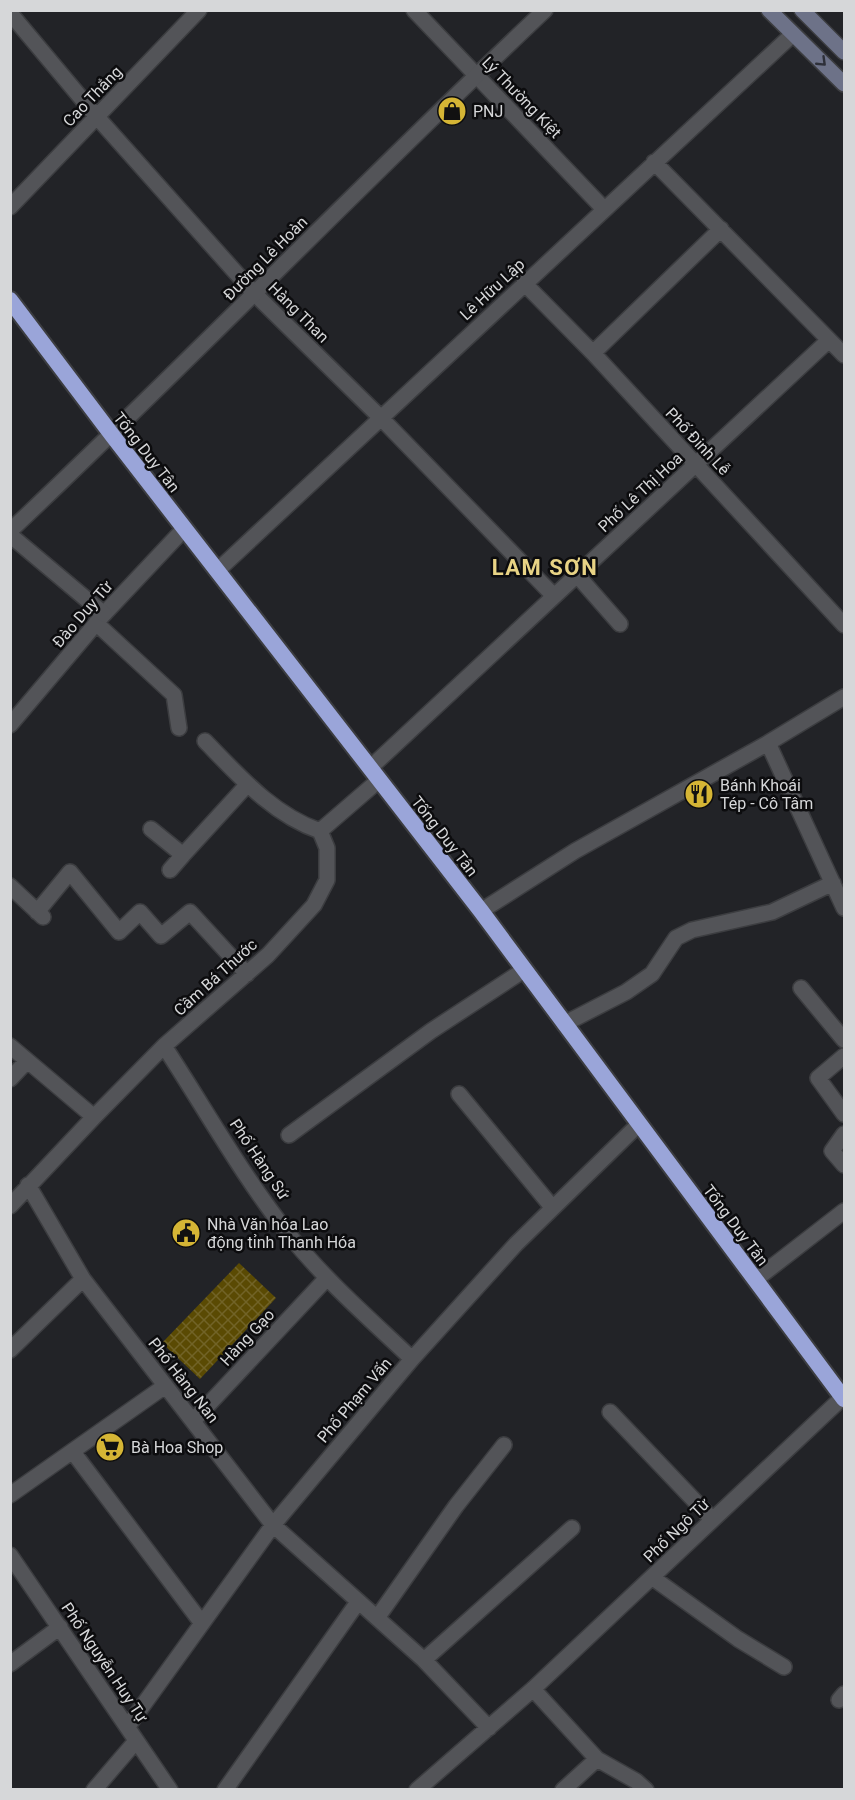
<svg xmlns="http://www.w3.org/2000/svg" width="855" height="1800" font-family="Roboto,sans-serif">
<style>
.building{fill:url(#building-cross-hatch)}
.lines{fill:none;stroke-linecap:round;stroke-linejoin:round}
.minor-casing{stroke:#3c3d40;stroke-width:18}
.tertiary-casing{stroke:#3c3d40;stroke-width:18}
.secondary-casing{stroke:#3c3d40;stroke-width:18}
.trunk-casing{stroke:#3c3d40;stroke-width:20}
.minor{stroke:#535458;stroke-width:15}
.tertiary{stroke:#535458;stroke-width:15}
.secondary{stroke:#6d7288;stroke-width:15}
.trunk{stroke:#9aa5d9;stroke-width:16}
.oneway{stroke:#2e3039}
.labels{text-anchor:middle;stroke-width:5;stroke-linejoin:round;paint-order:stroke}
.street-label{font-size:16px;fill:#d6d7d9;stroke:#0c0c0e}
.poi-label{font-size:16px;fill:#d6d7d9;stroke:#0c0c0e;text-anchor:start}
.district-label{font-size:22px;font-weight:bold;letter-spacing:1.5px;fill:#e8d385;stroke:#0c0c0e}
</style>
<defs>
<pattern id="building-cross-hatch" width="8" height="8" patternUnits="userSpaceOnUse" patternTransform="scale(1.5)"><rect width="8" height="8" fill="#5a4a03"/><path d="M0 0l8 8M0 8l8-8" fill="none" stroke="#716327"/></pattern>
</defs>
<rect width="100%" height="100%" fill="#222327"/>
<!-- building -->
<path class="building" d="M239 1263 276 1298 200 1379 162 1343Z"/>
<g class="lines">
<!-- minor casing -->
<g class="minor-casing">
<path id="minor" d="M414 10 604 209
M10 13 97 117 254 293 381 418 554 596
M654 162 844 355
M10 207 199 10
M524 283 593 353 844 625
M593 353 721 229
M217 571 793 34
M577 575 620 624
M96 623 174 695 179 728
M10 725 104 614 184 529
M205 741C239 776 273 815 320 831
M768 743 844 908
M370 768 829 340
M151 829 183 855 247 785
M320 831 379 780
M170 870 183 855
M10 886 43 917
M481 911 575 851 768 743 844 697
M37 912 70 872 119 932 140 912 161 936 190 912 247 974
M801 988 844 1040
M564 1024 626 992 652 974 676 938 692 930 772 912 833 883
M10 1046 94 1117
M164 1046C206 1110 243 1177 290 1236 326 1281 370 1319 412 1359
M844 1056 818 1078 844 1114
M10 1079 27 1061
M459 1094 552 1207
M844 1134 832 1151 844 1165
M289 1135 431 1031 524 970
M28 1185 83 1279 273 1525 424 1660 489 1728
M10 1206 94 1117 164 1046 268 955 314 905 327 880V848L320 831
M755 1280 844 1211
M10 1350 83 1279
M610 1412 712 1519
M194 1420 327 1278
M73 1452 201 1622
M10 1495 165 1386
M10 1555 170 1790
M653 1578 738 1639 784 1667
M377 1618 456 1506 504 1445
M424 1660 572 1528
M10 1664 60 1627
M533 1689 597 1759 636 1781 646 1790
M839 1700 844 1694
M128 1726 273 1525 412 1359 516 1244 639 1124
M94 1790 136 1741
M225 1790 358 1602
M417 1790 533 1689 843 1397
M563 1790 597 1759"/>
</g>
<!-- tertiary casing -->
<g class="tertiary-casing">
<path id="tertiary" d="M10 531C191 360 364 181 545 10
M10 535 104 614"/>
</g>
<!-- secondary casing -->
<g class="secondary-casing">
<path id="secondary" d="M769 10 844 84
M802 10 844 52"/>
</g>
<!-- trunk casing -->
<g class="trunk-casing">
<path id="trunk" d="M10 300 112 435 481 911 844 1399"/>
</g>
<!-- minor -->
<use href="#minor" class="minor"/>
<!-- tertiary -->
<use href="#tertiary" class="tertiary"/>
<!-- secondary -->
<use href="#secondary" class="secondary"/>
<!-- trunk -->
<use href="#trunk" class="trunk"/>
</g>
<!-- one-way arrows -->
<defs><path id="oneway-chevron" d="M-2-3.5L2.5 0L-2 3.5" fill="none" stroke-width="1.6" stroke-linecap="round" stroke-linejoin="round" transform="scale(1.5)"/></defs>
<use class="oneway" href="#oneway-chevron" transform="translate(822 62) rotate(44)"/>
<!-- icons -->
<defs>
<g id="shop-disc" transform="scale(1.5)"><circle r="9.5" fill="#d5b535" stroke="#0c0c0e"/><path d="M-5-2.5h2.3a2.7 3.5 0 0 1 5.4 0H5L5.5 6h-11ZM-1.5-2.5h3a1.5 2.3 0 0 0-3 0Z" fill="#111"/></g>
<g id="restaurant-disc" transform="scale(1.5)"><circle r="9.5" fill="#d5b535" stroke="#0c0c0e"/><path d="M-5-6h1v4h1v-4h1v4h1v-4h1v5L-1.5 .5V6h-2V.5L-5-1ZM5-6V6H3V1.5H1.5Q1.5-4 5-6Z" fill="#111"/></g>
<g id="civic-disc" transform="scale(1.5)"><circle r="9.5" fill="#d5b535" stroke="#0c0c0e"/><path d="M-.6-6.5H3V-4.5H.6V-3L4-1V1h2V6H-6V1h2V-1L-.6-3ZM-1.2 2.5V6h2.4V2.5Z" fill="#111"/></g>
<g id="supermarket-disc" transform="scale(1.5)"><circle r="9.5" fill="#d5b535" stroke="#0c0c0e"/><path d="M-6-5.5h2.5l.6 2H6L4.5 2H-2.5L-4.4-4H-6ZM-1.5 3.2a1.3 1.3 0 1 0 .1 0ZM3 3.2a1.3 1.3 0 1 0 .1 0Z" fill="#111"/></g>
</defs>
<g fill-rule="evenodd">
<use href="#shop-disc" x="452" y="111"/>
<use href="#restaurant-disc" x="699" y="794"/>
<use href="#civic-disc" x="186" y="1233"/>
<use href="#supermarket-disc" x="110" y="1447"/>
</g>
<g class="labels">
<!-- street labels -->
<g class="street-label">
<text transform="translate(92 96) rotate(-46)" y="6">Cao Thắng</text>
<text transform="translate(522 97) rotate(46)" y="6">Lý Thường Kiệt</text>
<text transform="translate(265 258) rotate(-45)" y="6">Đường Lê Hoàn</text>
<text transform="translate(492 289) rotate(-43)" y="6">Lê Hữu Lập</text>
<text transform="translate(299 312) rotate(45)" y="6">Hàng Than</text>
<text transform="translate(698 441) rotate(47)" y="6">Phố Đinh Lễ</text>
<text transform="translate(147 452) rotate(52)" y="6">Tống Duy Tân</text>
<text transform="translate(640 492) rotate(-43)" y="6">Phố Lê Thị Hoa</text>
<text transform="translate(82 614) rotate(-49)" y="6">Đào Duy Từ</text>
<text transform="translate(445 836) rotate(52)" y="6">Tống Duy Tân</text>
<text transform="translate(215 977) rotate(-42)" y="6">Cầm Bá Thước</text>
<text transform="translate(260 1159) rotate(56)" y="6">Phố Hàng Sứ</text>
<text transform="translate(736 1225) rotate(53)" y="6">Tống Duy Tân</text>
<text transform="translate(247 1337) rotate(-47)" y="6">Hàng Gạo</text>
<text transform="translate(184 1380) rotate(52)" y="6">Phố Hàng Nan</text>
<text transform="translate(354 1400) rotate(-50)" y="6">Phố Phạm Vấn</text>
<text transform="translate(676 1530) rotate(-44)" y="6">Phố Ngô Từ</text>
<text transform="translate(105 1662) rotate(56)" y="6">Phố Nguyễn Huy Tự</text>
</g>
<!-- poi labels -->
<g class="poi-label">
<text x="473" y="117">PNJ</text>
<text x="720" y="791">Bánh Khoái<tspan x="720" dy="18">Tép - Cô Tâm</tspan></text>
<text x="207" y="1230">Nhà Văn hóa Lao<tspan x="207" dy="18">động tỉnh Thanh Hóa</tspan></text>
<text x="131" y="1453">Bà Hoa Shop</text>
</g>
<!-- district labels -->
<g class="district-label">
<text x="545" y="575">LAM SƠN</text>
</g>
</g>
<!-- border -->
<rect width="855" height="1800" fill="none" stroke="#d6d7d9" stroke-width="24"/>
</svg>
